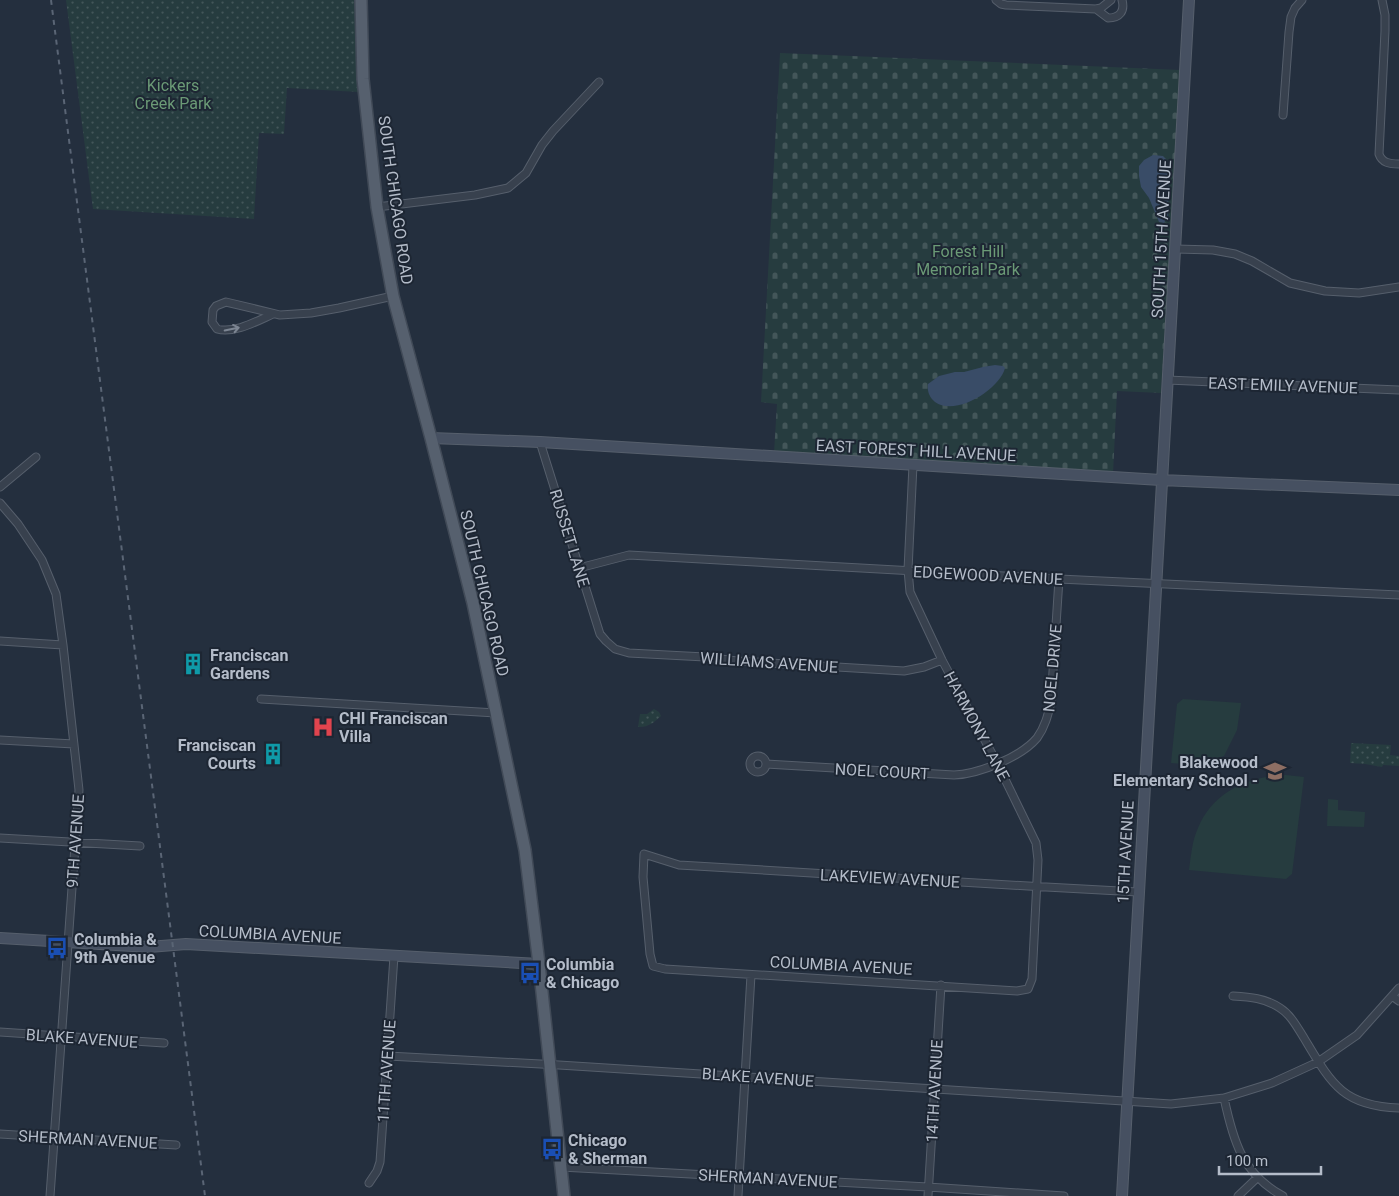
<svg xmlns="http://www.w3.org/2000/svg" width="1399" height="1196" font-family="Roboto,sans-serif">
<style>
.grass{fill:#263c3f}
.cemetery{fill:url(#cemetery-stones)}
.park{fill:url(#park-dots)}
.water{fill:#394c67}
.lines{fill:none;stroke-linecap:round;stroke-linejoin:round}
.street-casing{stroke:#565f6c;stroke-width:9}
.secondary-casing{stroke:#565f6c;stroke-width:12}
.primary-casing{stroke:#414a57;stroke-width:14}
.street{stroke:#38414e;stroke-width:7}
.secondary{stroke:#465061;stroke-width:10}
.primary{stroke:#56606e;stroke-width:11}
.rail{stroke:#5a6575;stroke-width:2;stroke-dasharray:5 5;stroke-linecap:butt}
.oneway{stroke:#7c8592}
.labels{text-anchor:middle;stroke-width:4;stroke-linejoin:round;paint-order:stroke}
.park-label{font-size:16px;fill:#6b9a76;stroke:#1d2633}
.street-label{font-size:16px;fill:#b4bcc9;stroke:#1d2633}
.poi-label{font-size:16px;font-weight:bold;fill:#b4bcc9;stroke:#1d2633;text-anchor:start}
</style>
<defs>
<pattern id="cemetery-stones" width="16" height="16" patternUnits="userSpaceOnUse" patternTransform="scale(1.25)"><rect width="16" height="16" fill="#263c3f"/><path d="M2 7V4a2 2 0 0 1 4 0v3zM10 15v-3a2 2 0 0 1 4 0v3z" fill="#435659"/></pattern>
<pattern id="park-dots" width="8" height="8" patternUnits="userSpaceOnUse" patternTransform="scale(1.25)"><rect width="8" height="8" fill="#263c3f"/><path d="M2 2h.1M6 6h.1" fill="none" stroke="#435659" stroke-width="1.8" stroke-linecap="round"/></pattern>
</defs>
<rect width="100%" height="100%" fill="#242f3e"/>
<!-- grass -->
<path class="grass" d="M1183 699 1241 703 1237 730 1224 756 1195 765 1171 763 1177 704Z
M1286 775 1304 777 1292 874 1286 879 1189 870C1191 856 1192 841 1198 828 1213 792 1249 776 1286 775Z
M1328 799 1338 800V810L1365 812 1364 827 1327 826Z"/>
<!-- cemetery -->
<path class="cemetery" d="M780 53 1181 70 1161 393 1117 391 1113 474 774 453 777 404 761 402Z"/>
<!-- park -->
<path class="park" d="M66 0H355L359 92 287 88 284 134 259 133 254 219 93 209Z
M654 709 659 712 661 716C655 722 647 728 638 727L640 714H647Z
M1351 743 1391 745 1390 755 1399 756V766L1383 765 1382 767 1365 764 1350 763Z"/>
<!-- water -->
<path class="water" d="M1153 155 1163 156 1167 160 1169 171 1168 216 1164 223 1159 222 1149 198 1141 187 1139 176V166L1144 160Z
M995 365 1003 366 1005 368C1000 389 956 417 935 402 929 397 927 391 928 384L939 376 955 372H964L983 367Z"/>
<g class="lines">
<!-- street casing -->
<g class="street-casing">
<path id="street" d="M996 0 1001 4 1006 5 1096 9 1101 8 1111 0
M1382 0 1385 15V31L1379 154C1382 163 1390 164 1399 164
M1096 9 1108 18C1120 18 1125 11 1122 0
M1283 115 1289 32 1291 17 1295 8 1302 0
M377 207 475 195 508 188 526 173 542 145 553 131 599 82
M1176 249 1213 250 1235 254 1252 261 1290 283 1325 291 1359 293 1399 287
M273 314C257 321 234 334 217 329L212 322 213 310 216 306 226 302 280 315 311 313 339 308 393 296
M1167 380 1399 390
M540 442 600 634 606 641 615 649 629 653 705 657 737 661 904 671 924 667 942 660
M913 465 908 570 910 592 942 660 997 763 1036 843 1038 860 1032 979 1028 989 1017 991 665 969 653 966 650 954 643 877 644 854 679 865 1028 886 1046 887 1138 892
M0 487 36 457
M0 503 18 524 42 560 56 594 63 645 79 790 50 1196
M579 568 629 555 1059 579 1399 595
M0 641 63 645
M261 699 496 713
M0 740 74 744
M750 764a8 8 0 1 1 16 0a8 8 0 1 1-16 0Z
M766 764 954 775C979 774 1021 757 1037 738 1045 727 1048 715 1051 702L1059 579
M0 838 140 846
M1233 996C1250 997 1265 998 1280 1008 1291 1015 1297 1027 1304 1038 1331 1083 1342 1106 1399 1108
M1392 996 1399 1001
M0 1032 164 1043
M388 1056 559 1065 1171 1104 1224 1098 1272 1083 1318 1062 1357 1035 1399 988
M1224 1098C1233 1140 1242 1174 1283 1196
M0 1134 176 1145
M561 1167 928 1187 1064 1196
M369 1183 377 1171 380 1162 394 956
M738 1196 751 975
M928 1196 941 985
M1238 1196 1258 1177"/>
</g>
<!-- secondary casing -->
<g class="secondary-casing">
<path id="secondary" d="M431 438 540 442 1161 480 1399 490
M0 938 149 947 186 944 539 964
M1122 1196 1189 0"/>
</g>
<!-- primary casing -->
<g class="primary-casing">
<path id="primary" d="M361 0 363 79 377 207 393 296 431 438 473 603 525 850 539 964 564 1196"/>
</g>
<!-- street -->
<use href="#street" class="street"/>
<!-- secondary -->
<use href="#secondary" class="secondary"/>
<!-- primary -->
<use href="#primary" class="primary"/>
<!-- rail -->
<path class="rail" d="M51 0 205 1196"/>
</g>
<!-- one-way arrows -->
<defs><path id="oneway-shaft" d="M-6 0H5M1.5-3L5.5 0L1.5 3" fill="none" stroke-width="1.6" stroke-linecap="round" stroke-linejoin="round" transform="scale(1.25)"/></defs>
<use class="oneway" href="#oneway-shaft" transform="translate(232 329) rotate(-12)"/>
<!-- icons -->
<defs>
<g id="building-bare" transform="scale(1.725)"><path d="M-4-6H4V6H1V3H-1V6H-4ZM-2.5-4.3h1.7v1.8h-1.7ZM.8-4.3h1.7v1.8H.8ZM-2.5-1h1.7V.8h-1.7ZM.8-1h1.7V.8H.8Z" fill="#0f9aa8" stroke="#1d2633" stroke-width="2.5" paint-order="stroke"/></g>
<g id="hospital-bare" transform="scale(1.725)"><path d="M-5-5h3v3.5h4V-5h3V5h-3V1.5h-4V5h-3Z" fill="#e0444e" stroke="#1d2633" stroke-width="2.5" paint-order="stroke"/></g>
<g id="school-bare" transform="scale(1.725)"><path d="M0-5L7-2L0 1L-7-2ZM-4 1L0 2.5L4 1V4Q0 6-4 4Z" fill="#8d6e63" stroke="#1d2633" stroke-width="2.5" paint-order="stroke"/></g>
<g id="bus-bare" transform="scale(1.725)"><path d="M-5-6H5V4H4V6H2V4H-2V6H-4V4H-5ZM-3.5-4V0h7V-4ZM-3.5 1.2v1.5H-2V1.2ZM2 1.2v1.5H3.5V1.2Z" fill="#1a4fb4" stroke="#1d2633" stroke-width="2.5" paint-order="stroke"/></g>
</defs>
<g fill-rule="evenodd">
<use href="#building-bare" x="193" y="664"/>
<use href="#hospital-bare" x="323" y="727"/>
<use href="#building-bare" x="273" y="754"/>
<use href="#school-bare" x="1275" y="771"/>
<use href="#bus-bare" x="57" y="948"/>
<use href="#bus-bare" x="530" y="973"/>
<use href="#bus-bare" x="552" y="1149"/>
</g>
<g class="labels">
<!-- park labels -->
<g class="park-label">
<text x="173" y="91">Kickers<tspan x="173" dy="18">Creek Park</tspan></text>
<text x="968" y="257">Forest Hill<tspan x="968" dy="18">Memorial Park</tspan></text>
</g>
<!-- street labels -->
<g class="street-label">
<text transform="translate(396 200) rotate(82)" y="6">SOUTH CHICAGO ROAD</text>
<text transform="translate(1161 239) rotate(-87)" y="6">SOUTH 15TH AVENUE</text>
<text transform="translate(1283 385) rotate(2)" y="6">EAST EMILY AVENUE</text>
<text transform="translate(916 450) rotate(3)" y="6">EAST FOREST HILL AVENUE</text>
<text transform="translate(570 538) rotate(73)" y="6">RUSSET LANE</text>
<text transform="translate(988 575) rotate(3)" y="6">EDGEWOOD AVENUE</text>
<text transform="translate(485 593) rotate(77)" y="6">SOUTH CHICAGO ROAD</text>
<text transform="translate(769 662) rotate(4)" y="6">WILLIAMS AVENUE</text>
<text transform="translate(1052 668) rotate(-85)" y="6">NOEL DRIVE</text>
<text transform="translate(977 726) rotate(62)" y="6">HARMONY LANE</text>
<text transform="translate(882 771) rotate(3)" y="6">NOEL COURT</text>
<text transform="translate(75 841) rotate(-86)" y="6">9TH AVENUE</text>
<text transform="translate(1125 852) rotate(-87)" y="6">15TH AVENUE</text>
<text transform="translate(890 878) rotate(3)" y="6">LAKEVIEW AVENUE</text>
<text transform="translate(270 934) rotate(3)" y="6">COLUMBIA AVENUE</text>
<text transform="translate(841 965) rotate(3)" y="6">COLUMBIA AVENUE</text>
<text transform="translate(82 1038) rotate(4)" y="6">BLAKE AVENUE</text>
<text transform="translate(386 1071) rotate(-86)" y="6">11TH AVENUE</text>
<text transform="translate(758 1077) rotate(4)" y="6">BLAKE AVENUE</text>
<text transform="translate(934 1091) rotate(-87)" y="6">14TH AVENUE</text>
<text transform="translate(88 1139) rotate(3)" y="6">SHERMAN AVENUE</text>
<text transform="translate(768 1178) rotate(3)" y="6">SHERMAN AVENUE</text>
</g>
<!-- poi labels -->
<g class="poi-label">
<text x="210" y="661">Franciscan<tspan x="210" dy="18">Gardens</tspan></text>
<text x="339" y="724">CHI Franciscan<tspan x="339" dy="18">Villa</tspan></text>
<text x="256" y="751" text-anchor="end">Franciscan<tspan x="256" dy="18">Courts</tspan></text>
<text x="1258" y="768" text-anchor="end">Blakewood<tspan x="1258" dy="18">Elementary School -</tspan></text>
<text x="74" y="945">Columbia &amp;<tspan x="74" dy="18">9th Avenue</tspan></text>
<text x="546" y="970">Columbia<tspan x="546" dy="18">&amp; Chicago</tspan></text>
<text x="568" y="1146">Chicago<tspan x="568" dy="18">&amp; Sherman</tspan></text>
</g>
</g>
<!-- scale -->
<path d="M1219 1166v8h102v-8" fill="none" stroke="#b4bcc9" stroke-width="2.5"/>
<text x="1226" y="1166" font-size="15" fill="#b4bcc9" stroke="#1d2633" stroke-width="4" paint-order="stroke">100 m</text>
</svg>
